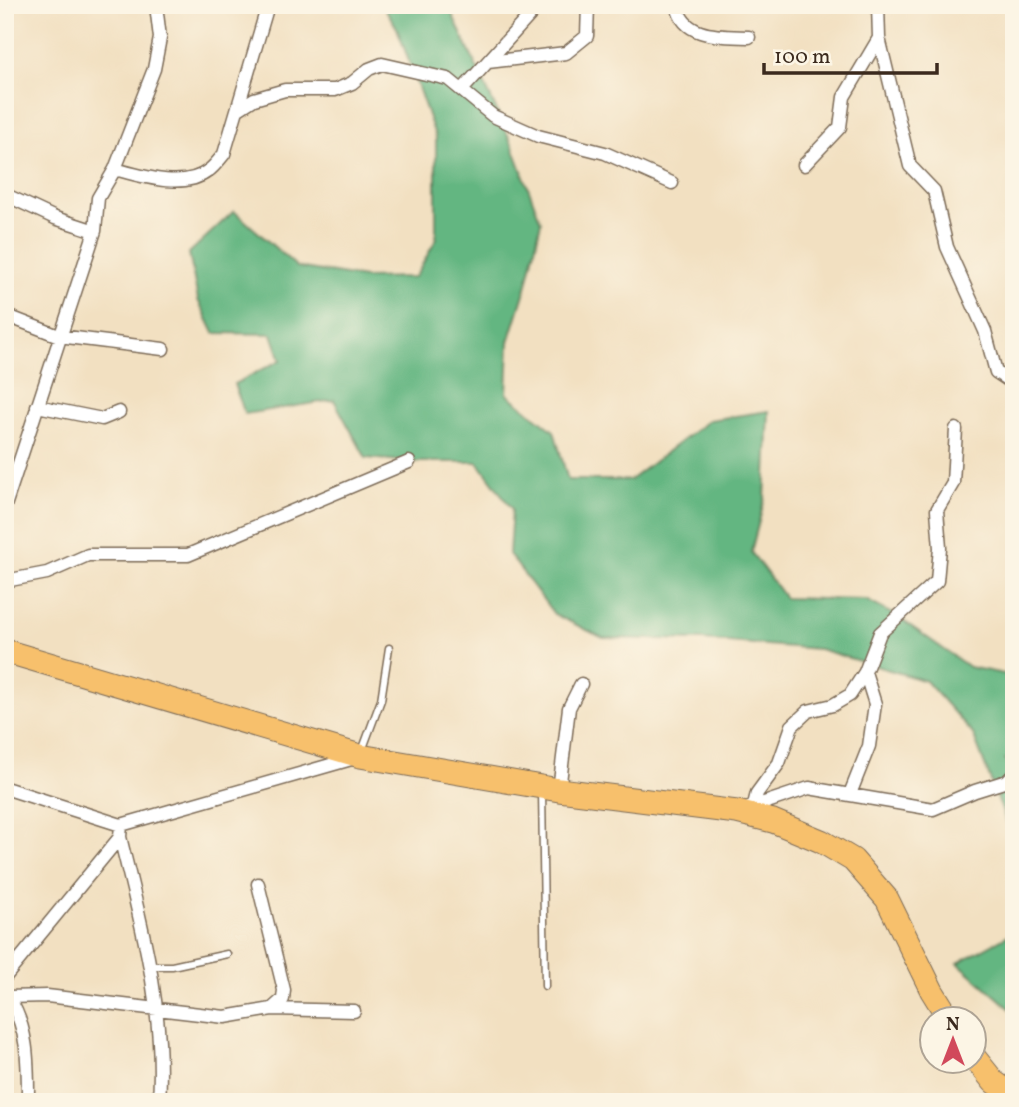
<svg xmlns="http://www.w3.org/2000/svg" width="1019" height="1107" font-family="Vollkorn,serif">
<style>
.forest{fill:#64b681;stroke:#507050;stroke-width:2}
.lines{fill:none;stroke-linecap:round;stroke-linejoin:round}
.lane-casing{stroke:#7b6a57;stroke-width:9}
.street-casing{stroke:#7b6a57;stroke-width:15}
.highway-casing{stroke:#7b6a57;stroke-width:25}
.path{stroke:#7b6a57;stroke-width:2;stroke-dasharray:2 5;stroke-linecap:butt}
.lane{stroke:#fff;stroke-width:6}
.street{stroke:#fff;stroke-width:12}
.highway{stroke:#f7c06c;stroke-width:23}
</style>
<rect width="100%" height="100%" fill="#fcf5e5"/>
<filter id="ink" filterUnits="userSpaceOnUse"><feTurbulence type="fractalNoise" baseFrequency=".0143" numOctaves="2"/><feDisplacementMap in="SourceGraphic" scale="14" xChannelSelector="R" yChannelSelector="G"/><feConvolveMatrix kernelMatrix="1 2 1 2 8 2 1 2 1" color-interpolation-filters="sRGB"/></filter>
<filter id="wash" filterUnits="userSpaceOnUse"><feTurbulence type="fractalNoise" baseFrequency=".00686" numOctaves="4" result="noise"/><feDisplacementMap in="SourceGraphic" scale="28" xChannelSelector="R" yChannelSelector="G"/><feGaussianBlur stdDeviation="1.57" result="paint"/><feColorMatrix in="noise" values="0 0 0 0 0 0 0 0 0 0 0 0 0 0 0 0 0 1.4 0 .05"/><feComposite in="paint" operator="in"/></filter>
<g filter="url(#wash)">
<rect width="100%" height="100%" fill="#f2e0c1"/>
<!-- forest -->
<path class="forest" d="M383 5H448L512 144 541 222 527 284 509 342 507 394 554 431 568 480H630L709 420 769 411 765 498 751 552 785 598 866 600 898 617 969 667 1014 676V756L1005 759 1014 776V833L1007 823 973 734 926 681 819 649 702 640 603 638 554 614 509 554 512 509 478 462H415L366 458 334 400 245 414 234 384 281 360 272 334 214 333 198 300 189 253 234 211 297 267 364 278 415 277 436 240V138L397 28Z
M1014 932V1012L958 963Z"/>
</g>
<g filter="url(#ink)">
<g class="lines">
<!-- lane casing -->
<g class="lane-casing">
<path id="lane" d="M362 751 381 700 389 648
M542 791 545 986
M151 966H172L227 954"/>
</g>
<!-- street casing -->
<g class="street-casing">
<path id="street" d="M677 5C683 39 721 36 749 37
M878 5 879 38 910 166 934 191 947 247 985 331 996 372 1014 384
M488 62 566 53 587 36 588 5
M463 89 539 5
M237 110 254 99 285 90H335L352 83 369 69 382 64 448 79 493 116 538 136 605 153 672 183
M804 165 840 127 844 97 879 38
M115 169C141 176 184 190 208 171 214 167 219 160 224 154L268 5
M5 192 6 195 55 218 95 231
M5 315 59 336 163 349
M37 406 102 419 119 412
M5 506 95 231 98 198 115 169 154 69 160 38 156 5
M5 581 47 573 88 555H188L409 462
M5 788 121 825
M559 790 569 708 581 684
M850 794 869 746 875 704 865 672 880 633 937 581 940 548 937 510 953 483 956 429
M754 805 757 793 779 763 792 726 808 711 833 705 850 695 865 672
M740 811 809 788 933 809 975 791 1007 781 1014 774
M5 977 120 837
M5 995 8 997 47 996 225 1017 272 1009 283 999 284 990 258 884
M5 997H8C28 1026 28 1062 28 1097
M272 1009 354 1011
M159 1102C165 1009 142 926 120 837L121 825 355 758"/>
</g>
<!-- highway casing -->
<g class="highway-casing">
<path id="highway" d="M5 651 360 756 559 790 737 812 773 821 821 841 853 860 887 899 932 991 950 1020
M974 1057 994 1082 1014 1096"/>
</g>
<!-- path -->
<path class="path" d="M255 1102 256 1092"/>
<!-- lane -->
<use href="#lane" class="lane"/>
<!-- street -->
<use href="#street" class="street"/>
<!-- highway -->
<use href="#highway" class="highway"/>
</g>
</g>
<!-- margin -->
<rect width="1019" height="1107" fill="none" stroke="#fcf5e5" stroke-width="28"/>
<!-- north arrow -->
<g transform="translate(953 1040)"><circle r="33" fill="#fcf5e5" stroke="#afa495" stroke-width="2"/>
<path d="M0-5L12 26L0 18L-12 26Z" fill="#d1495b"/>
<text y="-10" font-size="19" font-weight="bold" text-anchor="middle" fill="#3b2a1e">N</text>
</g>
<!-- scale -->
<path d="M764 63v10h173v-10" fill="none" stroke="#3b2a1e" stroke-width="3.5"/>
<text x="774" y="63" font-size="21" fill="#3b2a1e" stroke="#fcf5e5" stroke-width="5" paint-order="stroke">100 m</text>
</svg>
